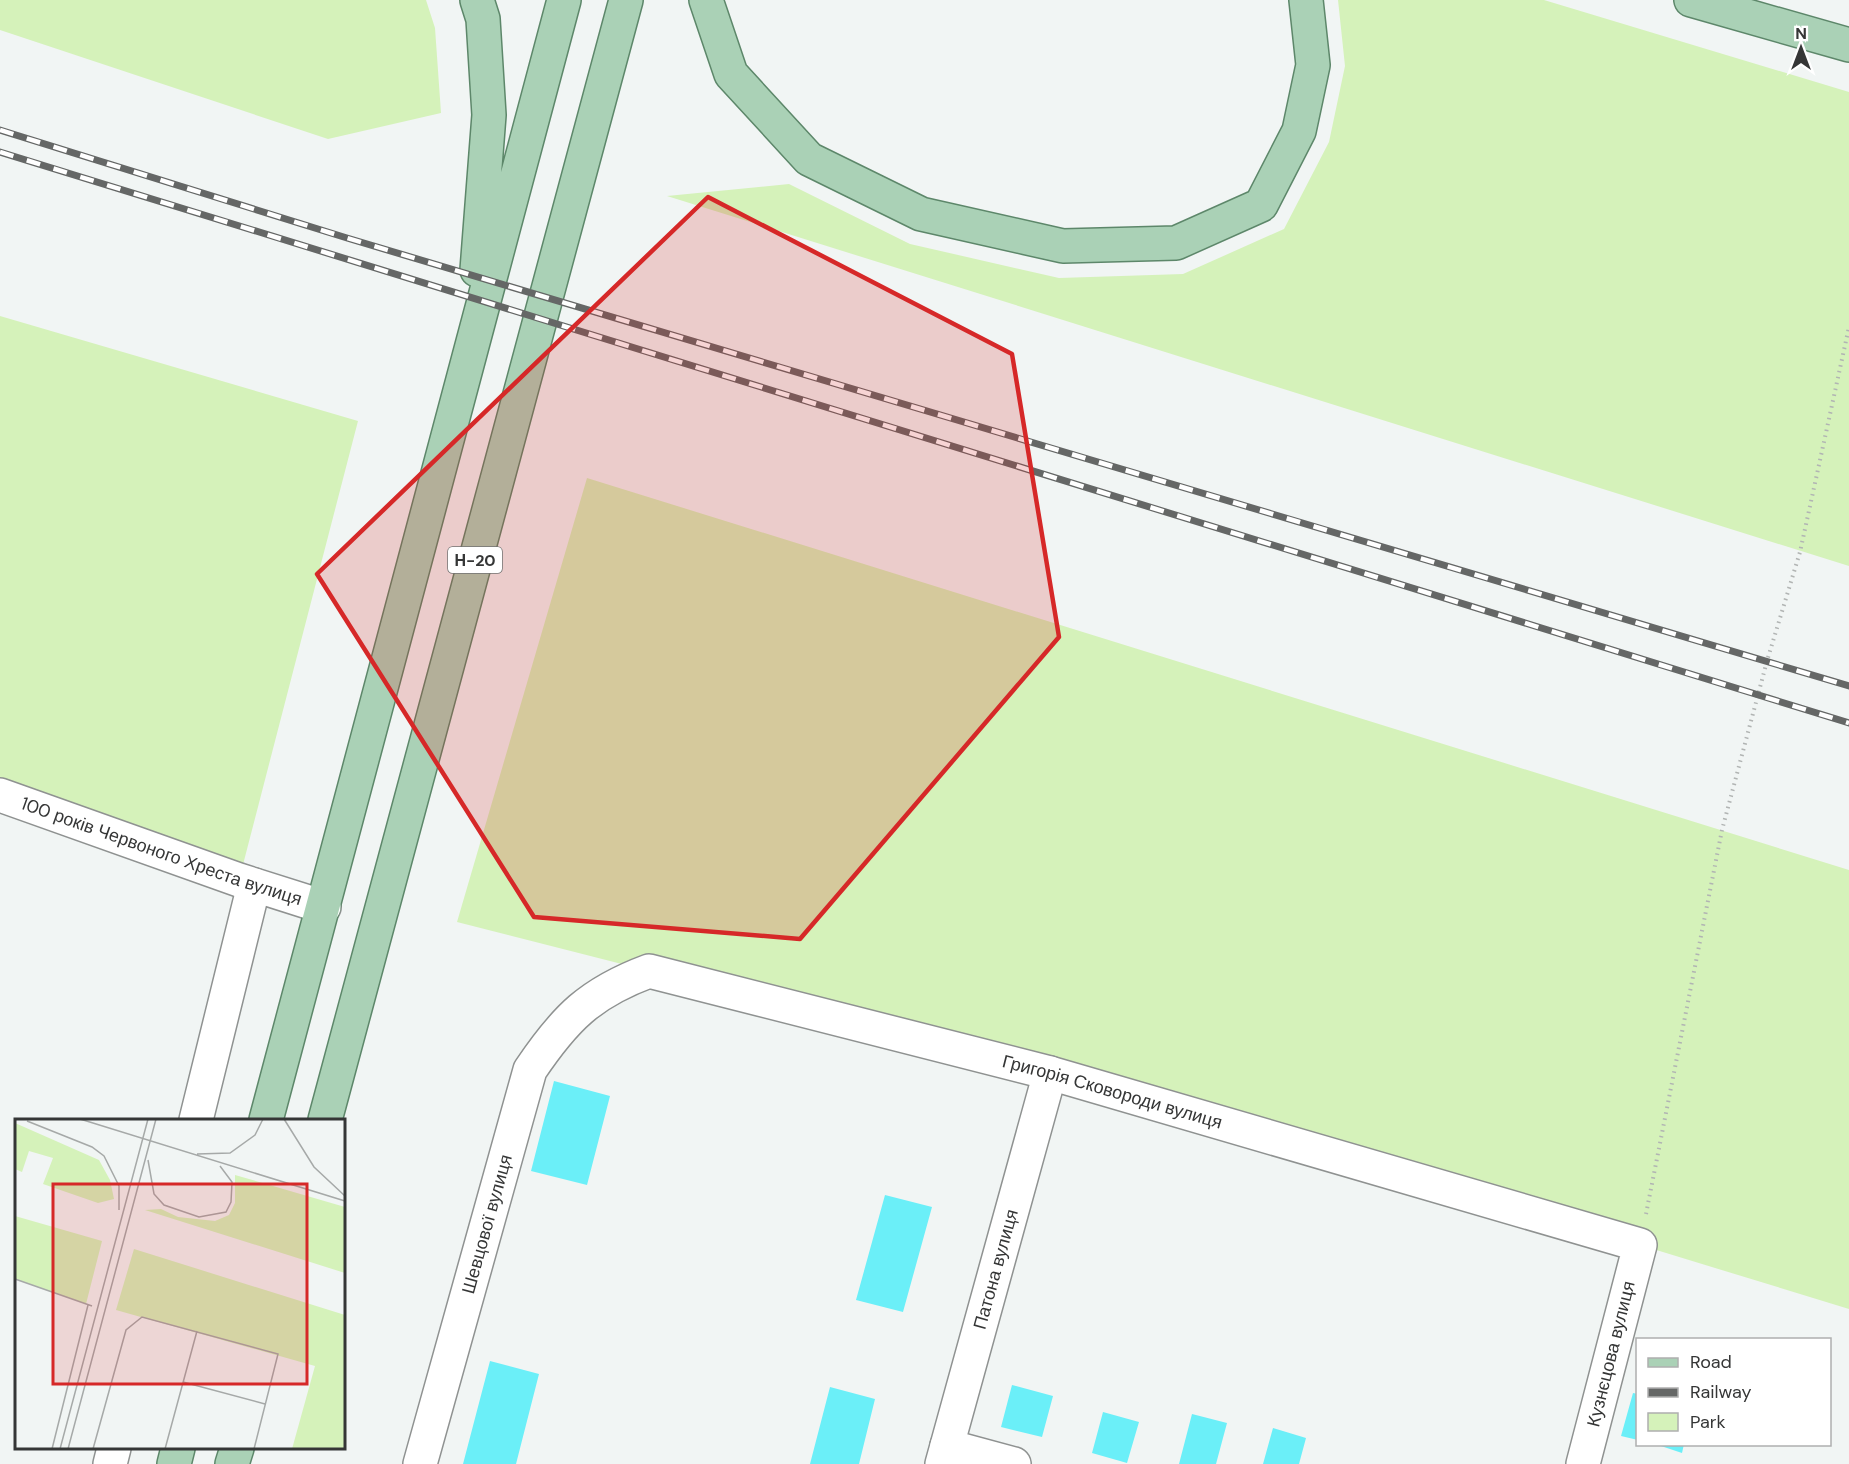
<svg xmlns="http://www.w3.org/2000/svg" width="1849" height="1464" font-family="'DM Sans',sans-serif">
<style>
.green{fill:#d5f2ba}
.building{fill:#6beff8}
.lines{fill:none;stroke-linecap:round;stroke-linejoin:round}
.minor-casing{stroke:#8f9291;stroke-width:36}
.major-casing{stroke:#5d876a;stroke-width:36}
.path{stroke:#b1b4b3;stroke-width:4;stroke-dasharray:1.5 4.5;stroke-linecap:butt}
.minor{stroke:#fff;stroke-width:33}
.major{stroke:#aad1b6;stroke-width:33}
.rail-casing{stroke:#656766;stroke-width:7}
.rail{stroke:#fff;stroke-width:4.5;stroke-dasharray:14;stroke-linecap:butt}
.marked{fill:#d62828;fill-opacity:0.2;stroke:#d62828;stroke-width:4.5;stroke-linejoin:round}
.labels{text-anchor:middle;stroke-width:4.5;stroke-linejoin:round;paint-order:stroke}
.shield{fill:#fff;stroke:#727272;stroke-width:1.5}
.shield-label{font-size:16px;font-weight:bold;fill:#353636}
.street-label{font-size:18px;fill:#353636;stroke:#fff}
.inset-road{fill:none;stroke:#a6a9a8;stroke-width:1.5}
.view{fill:#d62828;fill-opacity:0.15;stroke:#d62828;stroke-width:3}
.inset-edge{fill:none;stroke:#353636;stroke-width:3}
</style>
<rect width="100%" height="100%" fill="#f1f5f4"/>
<!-- green -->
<path class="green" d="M0 0H426L435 28 441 113 328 139 0 30Z
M1338 0H1544L1849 92V566L667 196 789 184 910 244 1059 278 1183 274 1284 229 1329 142 1345 66Z
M0 316 358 421 239 880 0 795Z
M587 478 1849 870V1309L1640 1245 1050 1073 457 922Z"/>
<!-- building -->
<path class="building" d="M554 1081 610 1096 587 1185 531 1171Z
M885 1195 932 1207 903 1312 856 1300Z
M490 1361 539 1374 516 1464H463Z
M1012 1385 1053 1396 1042 1437 1001 1427Z
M830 1387 875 1399 859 1464H810Z
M1633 1393 1638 1394V1440L1621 1436Z
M1103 1412 1139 1422 1127 1463 1092 1453Z
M1192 1414 1227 1423 1216 1464H1179Z
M1273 1428 1306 1438 1299 1464H1263Z
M1655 1444H1684L1682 1453Z"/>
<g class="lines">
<!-- minor casing -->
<g class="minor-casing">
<g id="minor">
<path id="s1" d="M0 795 239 880 324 907"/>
<path d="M196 1120 254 885"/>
<path d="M947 1446 1014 1464"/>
<path d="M110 1464 114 1448"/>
<path id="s2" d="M420 1464 530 1070C565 1018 590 993 649 971L1050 1073 1640 1245 1583 1464"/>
<path id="s3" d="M942 1464 1050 1073"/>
</g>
</g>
<!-- major casing -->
<g class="major-casing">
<path id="major" d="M706 0 731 74 809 159 921 214 1063 246 1176 243 1261 205 1299 131 1313 65 1306 0
M1691 0 1849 45
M477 270 489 115 483 19 477 0
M266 1120 564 0
M325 1120 626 0
M174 1464 178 1448
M232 1464 237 1448"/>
</g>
<!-- path -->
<path class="path" d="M1646 1214 1722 830 1767 661 1800 552 1849 327"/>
<!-- minor -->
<use href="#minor" class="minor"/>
<!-- major -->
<use href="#major" class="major"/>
<!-- rail casing -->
<g class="rail-casing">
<path id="rail" d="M0 130 347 238 1849 686
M0 152 1849 723"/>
</g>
<!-- rail -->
<use href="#rail" class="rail"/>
</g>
<!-- marked area -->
<path class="marked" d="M708 197 1012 354 1059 637 800 939 534 917 317 574Z"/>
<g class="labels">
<!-- shield labels -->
<rect class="shield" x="448" y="547" width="54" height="26" rx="4.5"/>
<g class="shield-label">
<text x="475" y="566">Н-20</text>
</g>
<!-- street labels -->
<g class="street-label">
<text dy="6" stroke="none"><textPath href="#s1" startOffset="171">100 років Червоного Хреста вулиця</textPath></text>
<text dy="6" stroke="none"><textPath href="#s2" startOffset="1046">Григорія Сковороди вулиця</textPath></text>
<text dy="6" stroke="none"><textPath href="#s2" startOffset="249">Шевцової вулиця</textPath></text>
<text dy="6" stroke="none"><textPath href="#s3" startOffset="202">Патона вулиця</textPath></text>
<text transform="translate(1611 1354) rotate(-76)" y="6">Кузнєцова вулиця</text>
</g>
</g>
<!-- overview -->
<g transform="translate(15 1119)">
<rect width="330" height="330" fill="#f1f5f4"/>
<path d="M0 4 84 41 95 61 99 80 83 84 28 65 38 39 14 32 7 53 0 50ZM220 56 330 88V154L130 91 146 90 163 98 200 102 214 96 220 84ZM0 97 87 122 71 185 0 160ZM119 130 330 196V330H277L300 247 101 191Z" fill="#d5f2ba"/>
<path class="inset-road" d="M65 0 330 82M269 0 299 48 330 77M12 2 77 28 89 37 104 67V91M182 35 215 34 240 16 248 0M133 41 139 75 149 86 184 98 211 93 216 83 217 63 205 47M0 160 77 187M168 263 250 285M37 330 73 186M45 330 133 0M53 330 141 0M78 330 111 211 127 198 263 235 239 330M150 330 182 212"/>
<path class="view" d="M38 65H292V265H38Z"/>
<rect width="330" height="330" class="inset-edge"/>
</g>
<!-- legend -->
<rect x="1636" y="1338" width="195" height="108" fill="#ffffff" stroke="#aeafaf" stroke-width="1.5"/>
<rect x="1648" y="1358" width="30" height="9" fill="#aad1b6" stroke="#aeafaf" stroke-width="1.5"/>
<text x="1690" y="1368" font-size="18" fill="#353636">Road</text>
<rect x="1648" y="1388" width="30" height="9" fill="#656766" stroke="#aeafaf" stroke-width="1.5"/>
<text x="1690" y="1398" font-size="18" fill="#353636">Railway</text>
<rect x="1648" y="1413" width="30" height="18" fill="#d5f2ba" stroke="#aeafaf" stroke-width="1.5"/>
<text x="1690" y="1428" font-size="18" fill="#353636">Park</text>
<!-- north arrow -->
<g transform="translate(1801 48)" stroke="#ffffff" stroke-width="4.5" paint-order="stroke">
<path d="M0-4.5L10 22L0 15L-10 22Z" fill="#353636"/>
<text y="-9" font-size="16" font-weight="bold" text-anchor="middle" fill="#353636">N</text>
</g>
</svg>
